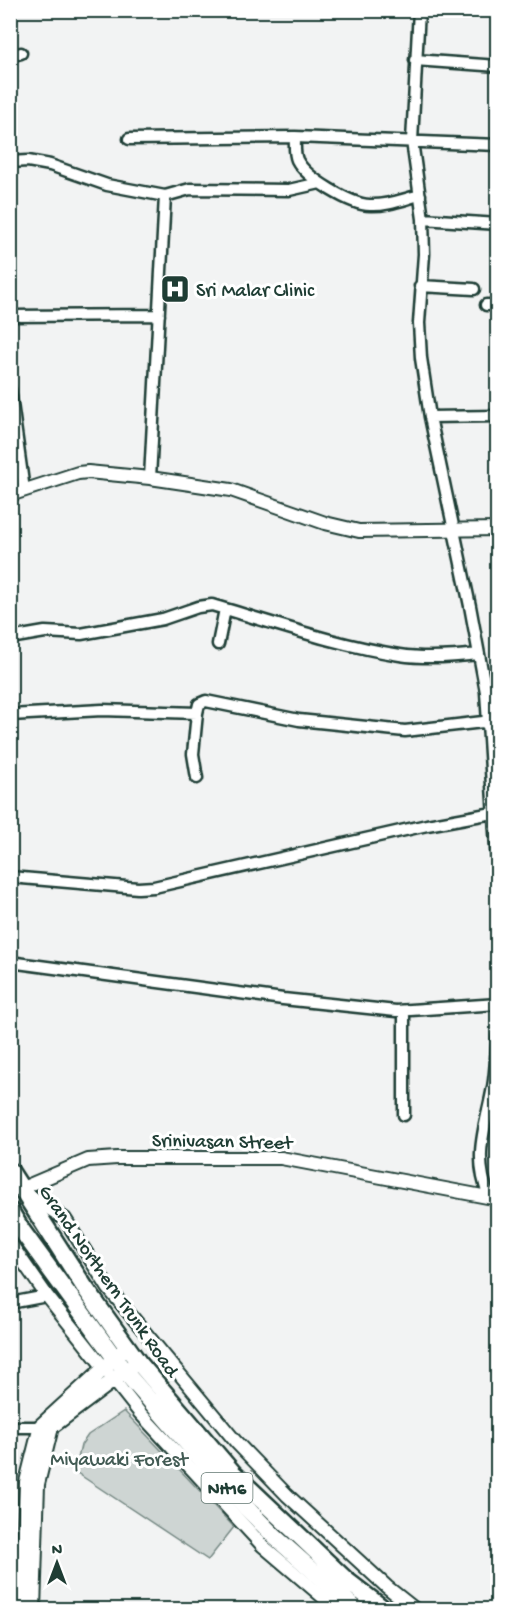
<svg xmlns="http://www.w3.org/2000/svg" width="508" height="1620" font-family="'Gochi Hand',sans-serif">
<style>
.green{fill:#ced5d3;stroke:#768984;stroke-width:1.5}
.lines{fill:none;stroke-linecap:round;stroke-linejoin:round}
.minor-casing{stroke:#1f3d34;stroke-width:15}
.tertiary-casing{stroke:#1f3d34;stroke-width:16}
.secondary-casing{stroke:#1f3d34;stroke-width:18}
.trunk-casing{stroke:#1f3d34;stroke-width:21}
.minor{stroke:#fff;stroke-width:10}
.tertiary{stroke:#fff;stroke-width:12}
.secondary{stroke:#fff;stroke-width:14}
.trunk{stroke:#fff;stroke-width:16}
.labels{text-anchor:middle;stroke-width:6;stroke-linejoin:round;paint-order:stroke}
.shield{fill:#fff;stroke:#627771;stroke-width:1.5}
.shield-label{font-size:18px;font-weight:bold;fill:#1f3d34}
.poi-label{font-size:20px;fill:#1f3d34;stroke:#fff;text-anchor:start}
.street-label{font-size:20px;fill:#1f3d34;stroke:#fff}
.park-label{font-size:20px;fill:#425b54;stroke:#fff}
</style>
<rect width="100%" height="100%" fill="#f2f3f3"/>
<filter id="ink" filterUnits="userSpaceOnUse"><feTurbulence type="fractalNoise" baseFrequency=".0167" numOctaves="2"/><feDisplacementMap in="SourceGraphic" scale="12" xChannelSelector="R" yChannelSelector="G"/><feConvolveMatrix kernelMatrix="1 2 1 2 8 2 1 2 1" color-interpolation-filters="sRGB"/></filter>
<g filter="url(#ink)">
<!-- green -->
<path class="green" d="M124 1411 234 1527 208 1560 71 1469 76 1468 81 1445 88 1435Z"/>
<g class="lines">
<!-- minor casing -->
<g class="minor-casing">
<path id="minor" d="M419 10 412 141 423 219 424 254 419 323 421 358 430 417 470 606 486 692 498 879
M10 56 21 53
M415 60 498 66
M295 137C295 145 294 153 297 160 306 178 351 205 370 205 387 206 404 199 420 195
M129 139 295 137 498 145
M10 162 28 161 50 165 107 185 165 196 190 189 289 190 320 183
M423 219 498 224
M420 286 474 289
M486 305H498
M10 316 159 315
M10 389 24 490
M430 417 498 416
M150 478 165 196
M10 638 45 632 81 634 163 619 198 607 212 605C274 623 336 645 400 655 426 659 453 657 479 654
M218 644 225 609
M197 713 199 704 206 701 299 720 405 731 483 722 498 731
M10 715 102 710 197 713 193 754 197 778
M10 877 138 888 154 887 427 825 493 813
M10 962 283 999 396 1011 498 1004
M404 1011V1115
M489 1196C472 1156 486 1126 493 1087 496 1070 496 1052 498 1035
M10 1303 47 1296
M10 1427H48"/>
</g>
<!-- tertiary casing -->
<g class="tertiary-casing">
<path id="tertiary" d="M10 495 78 473 88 472 150 478 231 490 325 523 359 531 498 529
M20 1189 88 1160 117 1158H281L498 1199
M26 1193 65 1219 109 1289 236 1442 287 1495 387 1587 416 1610
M10 1243 47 1296 140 1413 263 1546 338 1610"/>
</g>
<!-- secondary casing -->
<g class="secondary-casing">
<path id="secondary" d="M22 1610 27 1482 41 1426 122 1352
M33 1610 37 1484 51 1427 131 1367"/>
</g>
<!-- trunk casing -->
<g class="trunk-casing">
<path id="trunk" d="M10 1171 85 1288 138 1362 233 1473 346 1580 385 1610
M10 1211 22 1231 125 1372 219 1480 275 1537 357 1610"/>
</g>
<!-- minor -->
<use href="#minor" class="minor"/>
<!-- tertiary -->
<use href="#tertiary" class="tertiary"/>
<!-- secondary -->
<use href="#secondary" class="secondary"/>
<!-- trunk -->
<use href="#trunk" class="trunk"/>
</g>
</g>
<!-- icons -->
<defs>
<g id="hospital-square" transform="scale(1.5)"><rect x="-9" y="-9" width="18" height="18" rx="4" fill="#1f3d34" stroke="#fff"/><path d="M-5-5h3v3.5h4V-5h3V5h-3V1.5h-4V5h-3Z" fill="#fff"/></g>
</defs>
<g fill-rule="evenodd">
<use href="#hospital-square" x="175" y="289"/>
</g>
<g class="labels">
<!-- shield labels -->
<rect class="shield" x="201.5" y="1473" width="51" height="30" rx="4.5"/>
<g class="shield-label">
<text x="227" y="1494">NH16</text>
</g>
<!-- poi labels -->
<g class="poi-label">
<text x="196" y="296">Sri Malar Clinic</text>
</g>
<!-- street labels -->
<g class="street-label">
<text transform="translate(222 1140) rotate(1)" y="7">Srinivasan Street</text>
<text transform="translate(110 1280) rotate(55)" y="7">Grand Northern Trunk Road</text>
</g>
<!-- park labels -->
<g class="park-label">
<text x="119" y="1465">Miyawaki Forest</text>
</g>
</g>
<!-- margin -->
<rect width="508" height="1620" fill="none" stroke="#fff" stroke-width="36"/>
<rect x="18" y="18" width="472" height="1584" fill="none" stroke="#1f3d34" stroke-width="2" filter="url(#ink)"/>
<!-- north arrow -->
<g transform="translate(57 1563)" stroke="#ffffff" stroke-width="4.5" paint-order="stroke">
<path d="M0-4.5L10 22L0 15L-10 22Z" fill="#1f3d34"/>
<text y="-9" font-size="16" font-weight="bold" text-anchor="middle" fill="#1f3d34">N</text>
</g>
</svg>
